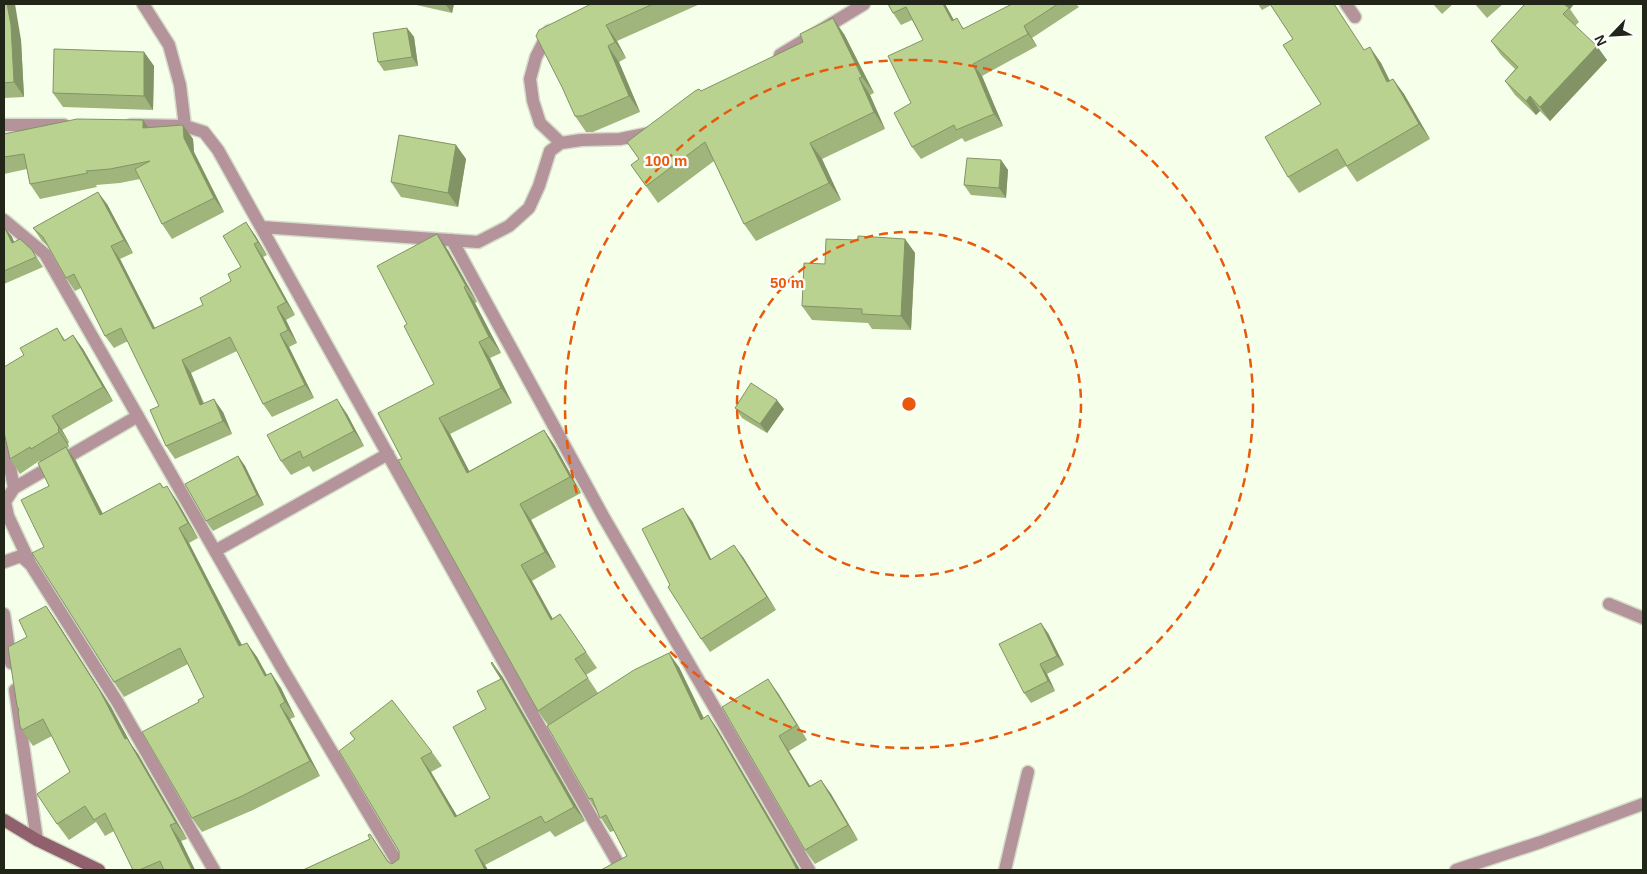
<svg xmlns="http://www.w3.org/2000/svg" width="1647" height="874" font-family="Helvetica,sans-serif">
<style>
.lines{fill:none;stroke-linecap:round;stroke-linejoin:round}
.street-casing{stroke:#d4dcc9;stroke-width:15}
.secondary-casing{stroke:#d4dcc9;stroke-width:15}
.street{stroke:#b4939b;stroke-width:12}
.secondary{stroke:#90616d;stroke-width:12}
.wall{fill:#a0b57c}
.shaded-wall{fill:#829365}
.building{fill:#bad290;stroke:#829365}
.ring{fill:none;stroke:#e8590c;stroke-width:2.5;stroke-dasharray:9 6}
.centre{fill:#e8590c;stroke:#fff;stroke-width:2.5}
.ring-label{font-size:15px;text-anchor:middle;font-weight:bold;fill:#e8590c;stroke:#fff;stroke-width:4.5;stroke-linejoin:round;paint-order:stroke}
</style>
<rect width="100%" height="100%" fill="#f6ffea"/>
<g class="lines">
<!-- street casing -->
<g class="street-casing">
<path id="street" d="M143 4 169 45 180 85 185 126
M1346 4 1355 17
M549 31 536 57 530 79 533 101 540 123 561 143
M780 55 864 4
M4 125H64
M131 125 185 126 204 132 218 150 546 738 622 870
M4 220 45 254 282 668 402 870
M261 227 478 242 509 226 529 208 539 186 550 151 561 143 581 140 620 139 650 133
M452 240 603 516 809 870
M4 436 14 488
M215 551 388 454
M4 562 21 556 31 565 118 703 214 870
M30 563 8 516 5 502 14 488 138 416
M1609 604 1643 618
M4 614 11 663
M15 690 37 840
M1005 870 1028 772
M1456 870 1541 842 1643 804"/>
</g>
<!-- secondary casing -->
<g class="secondary-casing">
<path id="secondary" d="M4 820 37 840 99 870"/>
</g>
<!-- street -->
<use href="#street" class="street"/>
<!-- secondary -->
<use href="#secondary" class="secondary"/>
</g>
<!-- wall -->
<path class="wall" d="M4 4 21 40 24 97 4 98Z
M412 4H454L452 13Z
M591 4H700L617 41 626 58 619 62 640 112 593 132H586L575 116Z
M888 4H945L954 20 965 29 1012 4H1076L1079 7 1032 38 1037 46 982 76 1003 126 965 142 962 138 921 159 912 147 911 103 923 40 912 20 901 25 893 13Z
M1258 4H1334L1364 50 1381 63 1390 81 1393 79 1404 94 1430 139 1357 182 1346 166 1299 193 1288 177 1321 104 1293 39 1271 5 1262 10Z
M1433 4H1453L1442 14Z
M1475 4H1503L1487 18Z
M1525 4H1574L1570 9 1579 22 1575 26 1607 60 1550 121 1540 111 1536 115 1515 95 1505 81 1515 69 1501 55 1491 41Z
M407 28 414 37 418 66 384 71 378 62Z
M844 34 874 93 870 95 885 129 822 159 841 200 756 241 744 224 714 161 658 203 631 165 639 159 627 142 701 91Z
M144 52 154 66 153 110 63 107 53 93Z
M183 125 193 139 194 152 224 212 172 239 162 224 140 179 120 183 96 185 97 187 40 199 30 184 27 169 4 174V134L149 128Z
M456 145 466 159 458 207 401 197 391 182Z
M1001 160 1008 170 1006 198 971 195 964 185Z
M107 204 133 253 120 259 155 328 203 305 231 281 241 267 255 235 267 255 263 257 295 315 286 320 297 343 289 347 314 398 272 417 263 404 237 351 191 373 204 403 223 412 232 434 175 459 166 446 159 406 128 341 114 348 105 336 81 288 75 291 66 278 49 247 42 241 33 228Z
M4 226 12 237 14 242 32 250 43 267 4 284Z
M905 239 915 253 911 330 872 329 868 323 812 320 802 306 825 264 858 240Z
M448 250 477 302 475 303 501 353 490 358 512 403 450 434 469 471 544 430 555 446 581 493 531 520 556 567 532 581 553 619 560 614 597 668 586 675 598 693 679 667 704 718 708 715 718 730 800 870H601L627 856 614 831 610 832 589 799 548 725 538 711 402 459 434 384Z
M57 328 65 340 73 335 83 349 113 401 62 430 69 442 68 444 69 447 67 448 76 461 103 514 160 483 164 488 177 501 198 538 189 543 242 645 257 657 267 675 271 673 281 688 295 717 290 719 320 776 253 810 202 832 192 818 199 702 204 697 188 664 124 697 114 682 44 547 49 486 40 462 39 461 20 474 10 459 24 355Z
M735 408 784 409 767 433 742 418Z
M347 414 364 446 313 472 309 466 291 475 281 461Z
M238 456 245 466 264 505 213 531 206 521Z
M692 521 711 559 743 557 776 610 710 652 701 639 670 585Z
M46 606 57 622 111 707 131 744 138 754 187 839 181 841 195 870H133L114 831 105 836 96 822 69 840 57 824 70 772 52 736 33 746 22 730 19 710 27 637Z
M1048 633 1064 665 1047 674 1055 691 1031 703 1024 693Z
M502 676 585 821 555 837 550 831 485 865 488 870H303L370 839V834L389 863 392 864 399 859V851L355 739 350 733 432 752 442 766 431 772 457 816 490 798 486 709Z
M778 693 807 740 789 751 810 786 821 780 831 794 858 840 815 864 805 850 722 707Z"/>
<!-- shaded-wall -->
<path class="shaded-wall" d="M7 4H15L21 40 24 97 14 82Z
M445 4H454L452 13Z
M943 4H945L960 32 952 21Z
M1562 4H1574L1570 9Z
M833 18 844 34 874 93 862 77Z
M606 25 617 41 626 58 615 42Z
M1024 26 1032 38 1037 46 1028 34Z
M407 28 414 37 418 66 412 57Z
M608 46 619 62 640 112 629 96Z
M1597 46 1607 60 1550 121 1540 107Z
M1370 47 1381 63 1398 98 1387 82Z
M144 52 154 66 153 110 144 96Z
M973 64 982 76 1003 126 994 114Z
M859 78 870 95 885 129 874 112Z
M1393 79 1404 94 1430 139 1419 124Z
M1530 96 1540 111 1536 115 1526 101Z
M143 120 153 134 143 128Z
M183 125 193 139 194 152 224 212 214 198 184 138Z
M810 143 822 159 841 200 829 183Z
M456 145 466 159 458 207 448 193Z
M1001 160 1008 170 1006 198 999 188Z
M98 192 107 204 133 253 124 240Z
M246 222 255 235 267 255 258 242Z
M5 228 12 237 19 253 12 243Z
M437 234 448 250 477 302 466 286Z
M905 239 915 253 911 330 901 316Z
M254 244 263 257 295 315 286 302Z
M111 246 120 259 162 342 153 329Z
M464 287 475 303 501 353 489 337Z
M277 307 286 320 297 343 288 330Z
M280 334 289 347 314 398 305 385Z
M73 335 83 349 113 401 103 387Z
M479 342 490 358 512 403 501 388Z
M182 360 191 373 209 418 200 405Z
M214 399 223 412 232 434 223 421Z
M337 399 347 414 364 446 354 431Z
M777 400 784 409 767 433 760 424Z
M52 416 62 430 69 442 59 428Z
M439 418 450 434 478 488 467 473Z
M58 429 68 444 69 447 59 432Z
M544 430 555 446 581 493 570 477Z
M66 447 76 461 111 530 100 515Z
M238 456 245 466 264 505 257 495Z
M167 486 177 501 198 538 188 523Z
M520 504 531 520 556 567 545 552Z
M683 508 692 521 718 573 710 560Z
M179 528 189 543 250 661 239 646Z
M734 545 743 557 776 610 767 597Z
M521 565 532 581 562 636 551 620Z
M46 606 57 622 111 707 131 744 138 754 187 839 176 823Z
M1041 623 1048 633 1064 665 1057 656Z
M247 643 257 657 275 691 265 676Z
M669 653 679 667 711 734 701 720Z
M492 662 502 676 585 821 574 807Z
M1040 664 1047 674 1055 691 1048 681Z
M271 673 281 688 295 717 285 702Z
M768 679 778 693 807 740 797 725Z
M280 705 290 719 320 776 310 761Z
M708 715 718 730 800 870H797Z
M779 736 789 751 819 801 809 787Z
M421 758 431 772 466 831 455 817Z
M821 780 831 794 858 840 848 825Z
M170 825 181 841 195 870H192Z
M370 834 394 870H393Z
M475 850 485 865 488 870H485Z"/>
<!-- building -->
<path class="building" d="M4 4H7L11 25 14 82 4 83Z
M591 4H653L606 25 615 42 608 46 629 96 582 116H575L562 87 536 36 539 30Z
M888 4H943L952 21 957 18 963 29 1012 4H1058L1024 26 1028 34 973 64 994 114 956 130 954 125 912 147 894 113 911 103 888 56 923 40 906 7 893 13Z
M1270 4H1334L1364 50 1370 47 1387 82 1393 79 1419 124 1347 166 1337 149 1288 177 1265 137 1321 104 1283 45 1293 39Z
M1525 4H1564L1569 8 1563 14 1597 46 1540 107 1530 96 1526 101 1505 81 1518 67 1491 41Z
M833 18 862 77 859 78 874 112 810 143 829 183 744 224 705 142 646 186 631 165 639 159 627 142 695 91 699 89 701 91 803 42 800 34Z
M407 28 412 57 378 62 373 33Z
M54 49 144 52V96L53 93Z
M77 119 143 120V128L183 125 184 138 214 198 162 224 135 169 150 161 110 169 86 171 88 173 30 184 24 154 4 157V134Z
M399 135 456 145 448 193 391 182Z
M967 158 1001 160 999 188 964 185Z
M98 192 124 240 111 246 153 329 203 305 200 298 231 281 228 274 241 267 223 236 246 222 258 242 254 244 286 302 277 307 288 330 280 334 305 385 263 404 230 337 182 360 200 405 214 399 223 421 166 446 150 410 159 406 121 328 105 336 74 274 66 278 43 237 33 228Z
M4 226 5 228 12 243 20 239 32 250 36 257 4 271Z
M437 234 466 286 464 287 489 337 479 342 501 388 439 418 467 473 544 430 570 477 520 504 545 552 521 565 551 620 560 614 586 652 575 659 588 678 538 711 398 460 402 459 378 413 434 384 404 326 407 324 377 266Z
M858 236 905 239 901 316 862 314V309L802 306 804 263 825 264 826 239 858 240Z
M57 328 64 341 73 335 103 387 52 416 59 428 58 429 59 432 31 449 30 447 10 459 4 432V367L24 355 20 348Z
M751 383 777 400 760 424 735 408Z
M337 399 354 431 303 458 300 451 281 461 267 435Z
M66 447 100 515 160 483 163 488 167 486 188 523 179 528 239 646 247 643 265 676 271 673 285 702 280 705 310 761 242 796 192 818 142 732 199 702 198 700 204 697 180 648 114 682 32 553 44 547 21 500 49 486 38 463Z
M238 456 257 495 206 521 185 484Z
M683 508 710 560 734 545 767 597 701 639 668 587 670 585 642 529Z
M46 606 100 691 125 739 127 738 176 823 170 825 192 870H164L160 861 139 870H133L105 813 94 820 85 806 57 824 37 794 70 772 43 719 22 730 20 726 18 711 19 710 17 706 8 647 27 637 19 620Z
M1041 623 1057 656 1040 664 1048 681 1024 693 999 644Z
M669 653 701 720 708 715 791 858 797 870H601L627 856 606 815 600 818 592 798 589 799 547 726 634 670Z
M492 662 574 807 545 823 541 816 475 850 485 870H303L370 839 368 835 370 834 388 862 392 864 399 859V851L339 751 355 739 350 733 392 700 432 752 421 758 455 817 490 798 453 727 486 709 477 691 501 679 491 663Z
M768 679 797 725 779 736 809 787 821 780 848 825 805 850 722 707Z"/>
<!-- distance rings -->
<g class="ring">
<circle cx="909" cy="404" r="172"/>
<circle cx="909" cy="404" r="344"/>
</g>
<circle cx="909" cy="404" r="8" class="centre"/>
<g class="ring-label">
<text x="666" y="166">100 m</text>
<text x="787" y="288">50 m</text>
</g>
<!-- border -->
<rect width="1647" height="874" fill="none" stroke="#212619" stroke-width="10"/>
<!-- north arrow -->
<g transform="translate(1612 35) rotate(245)" stroke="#ffffff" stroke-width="4" paint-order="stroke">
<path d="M0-4L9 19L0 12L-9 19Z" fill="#212619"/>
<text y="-8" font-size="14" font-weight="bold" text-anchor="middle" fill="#212619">N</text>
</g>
</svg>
